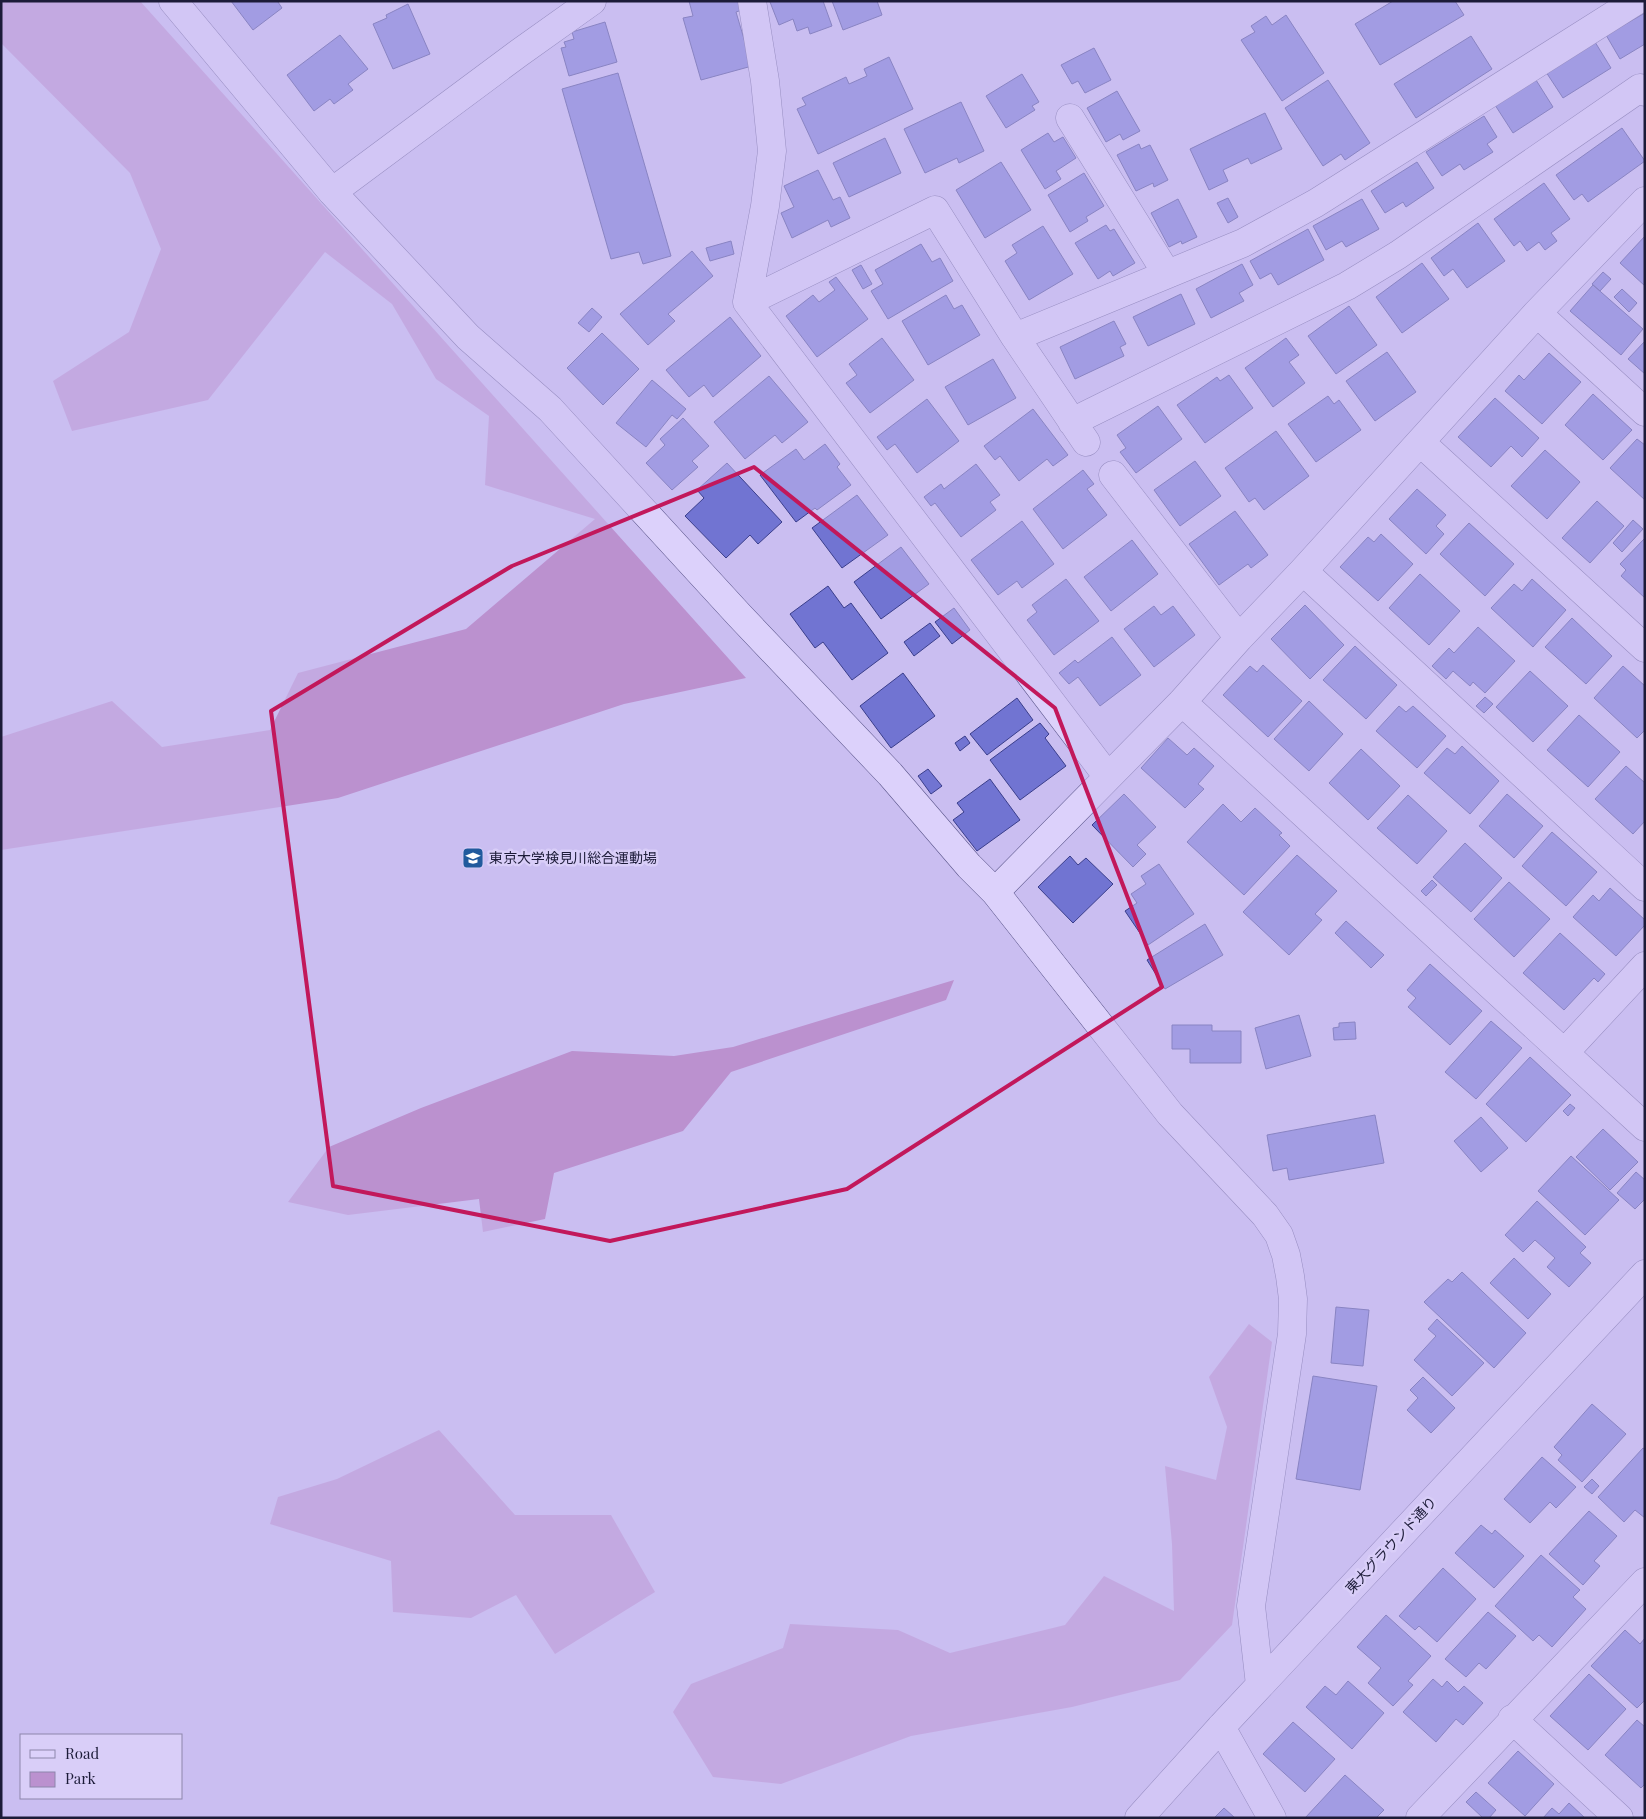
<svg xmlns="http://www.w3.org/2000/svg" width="1646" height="1819" font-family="'Playfair Display','Noto Sans JP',serif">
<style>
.green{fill:#bb91cf}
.building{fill:#7174d2;stroke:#3a3e8b}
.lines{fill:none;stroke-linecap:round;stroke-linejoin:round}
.minor-casing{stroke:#5a558a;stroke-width:29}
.minor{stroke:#dcd1fb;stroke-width:28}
.marked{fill:none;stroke:#c2185b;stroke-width:4;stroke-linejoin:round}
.labels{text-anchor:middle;stroke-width:5;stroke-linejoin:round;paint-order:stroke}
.poi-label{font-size:14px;fill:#1c1b38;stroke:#d9cef8;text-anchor:start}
.street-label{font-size:14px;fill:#1c1b38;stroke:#d9cef8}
</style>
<rect width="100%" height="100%" fill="#cabef1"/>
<!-- green -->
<path class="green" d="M1 1H140L746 678 624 704 338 798 1 850V737L112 701 162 747 270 730 298 673 466 629 595 519 485 485 489 416 436 379 392 304 325 252 208 400 72 431 53 381 129 332 161 249 130 173 1 43Z
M954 980 946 1000 731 1072 683 1131 554 1173 545 1219 483 1232 479 1199 348 1215 288 1202 329 1147 421 1108 572 1051 674 1056 733 1047Z
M1249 1324 1272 1342 1232 1625 1180 1680 1072 1707 911 1736 781 1784 713 1777 673 1712 691 1684 783 1648 790 1624 898 1630 950 1653 1065 1625 1104 1576 1174 1611 1172 1544 1165 1466 1216 1480 1227 1427 1209 1377Z
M439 1430 515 1515H611L655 1592 555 1654 516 1595 471 1618 393 1612 391 1561 270 1524 278 1497 337 1479Z"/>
<!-- building -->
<path class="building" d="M231 1H279L278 2 282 8 253 30Z
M689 1H739L742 10 736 12 752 66 701 80 683 18 693 16Z
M772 1H823L832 26 810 34 808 27 797 31 793 19 779 25 770 2Z
M832 1H877L882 15 843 30Z
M1393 1H1455L1464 15 1380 65 1355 24Z
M408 4 430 54 393 69 373 24 387 18 386 15Z
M1645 13V44L1620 59 1606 35Z
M1286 15 1324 73 1282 101 1241 40 1255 32 1251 26 1266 16 1272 25Z
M605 22 617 62 569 76 561 48 566 47 564 42 574 39 572 32Z
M340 35 368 69 348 84 353 90 334 104 330 99 314 111 287 75Z
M1471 36 1492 69 1416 118 1394 84Z
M1595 42 1611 68 1563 98 1546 72Z
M1094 48 1111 80 1085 93 1078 81 1072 84 1061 65Z
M889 57 913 109 818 154 797 109 806 105 802 98 846 77 849 84 867 76 864 69Z
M618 73 671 256 643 264 639 252 611 259 562 89Z
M1022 74 1039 102 1032 106 1035 110 1006 128 986 96Z
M1328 80 1370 143 1345 160 1341 154 1323 166 1285 108Z
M1536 80 1553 107 1513 133 1495 105Z
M1117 91 1140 131 1123 140 1120 134 1106 142 1087 108Z
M961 102 984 151 959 163 957 158 925 173 904 129Z
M1265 113 1282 149 1251 164 1248 158 1223 170 1228 181 1209 190 1190 149Z
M1484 116 1497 137 1487 144 1493 152 1464 170 1460 164 1442 176 1426 152Z
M1622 128 1645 161 1588 202 1582 194 1574 200 1556 175Z
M1048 133 1054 142 1063 137 1076 158 1056 171 1061 179 1045 189 1021 150Z
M885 138 901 173 849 197 833 163Z
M1139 144 1141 149 1150 145 1168 180 1154 187 1153 183 1136 191 1117 155Z
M1001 162 1031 210 985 238 956 190Z
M1417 162 1434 188 1406 207 1403 202 1385 213 1371 191Z
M818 170 833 200 840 197 850 218 831 227 828 220 792 238 781 213 794 207 784 186Z
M1084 173 1104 206 1086 217 1088 221 1070 232 1048 195Z
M1544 183 1570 219 1551 233 1557 241 1545 250 1539 242 1527 251 1520 241 1514 246 1494 219Z
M1228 198 1238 217 1228 223 1217 203Z
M1178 199 1197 237 1182 244 1181 241 1169 247 1151 213Z
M1362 199 1379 229 1346 247 1342 241 1326 250 1313 226Z
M1478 223 1505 261 1467 288 1453 269 1444 276 1431 258Z
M1106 225 1110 231 1114 229 1135 263 1113 276 1110 271 1098 279 1075 243Z
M1043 226 1073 274 1029 300 1005 261 1017 253 1012 245Z
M1308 229 1324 260 1278 285 1271 273 1260 279 1250 261Z
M1645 236V286L1620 263Z
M731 241 734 254 710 261 706 248Z
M921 244 932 262 940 258 953 281 888 319 871 291 883 284 875 270Z
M692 251 713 276 668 314 675 321 648 345 620 314Z
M1422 263 1449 299 1402 333 1376 297Z
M1242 264 1253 285 1239 293 1244 301 1211 318 1196 289Z
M861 265 872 284 863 289 852 270Z
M1603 272 1611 279 1600 291 1592 284Z
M836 277 868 319 817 357 786 316 813 295 819 302 835 290 829 282Z
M1593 285 1643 329 1621 355 1570 311Z
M1622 289 1637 303 1629 312 1614 297Z
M1181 294 1195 324 1148 346 1133 317Z
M946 295 954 309 962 305 980 335 928 365 902 321Z
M1349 306 1377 345 1336 374 1308 336Z
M592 308 602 317 589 332 578 323Z
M730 317 761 356 713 397 704 385 689 397 666 370Z
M1114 321 1126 344 1120 347 1124 356 1075 379 1060 347Z
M602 333 639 369 603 405 567 368Z
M882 338 914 380 870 413 846 383 857 375 849 364Z
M1286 338 1299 355 1289 362 1305 383 1273 407 1245 368Z
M1645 341V374L1628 359Z
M1387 352 1416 392 1375 421 1346 381Z
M1549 353 1581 382 1542 424 1505 391 1519 375 1524 380Z
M993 359 1016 398 968 425 945 387Z
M1229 375 1253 408 1205 443 1177 405 1217 377 1220 381Z
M769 376 808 422 782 443 775 435 745 459 714 422Z
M652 380 686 409 677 419 672 415 646 447 616 423Z
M1593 394 1632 430 1603 460 1565 425Z
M1328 396 1334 404 1339 400 1361 430 1316 462 1288 424Z
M1495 398 1539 438 1522 457 1511 446 1491 467 1458 437Z
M927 399 959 441 917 473 895 444 887 450 877 437Z
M1158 406 1182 439 1136 473 1120 452 1126 448 1117 435Z
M1033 409 1068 455 1053 466 1047 459 1019 481 1000 456 995 460 984 446Z
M683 418 709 446 692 461 698 467 672 490 646 463 665 445 660 439Z
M1276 431 1309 476 1264 510 1255 498 1249 502 1225 468Z
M1637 439 1645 445V500L1610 468Z
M825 444 840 464 837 467 851 485 817 510 815 508 796 522 760 475 796 449 804 460Z
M1545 450 1580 482 1547 519 1511 486Z
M1195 461 1221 496 1180 526 1154 490Z
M727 463 782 522 758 544 750 535 726 558 685 516 704 498 697 490Z
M976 464 1000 495 990 502 996 510 961 537 935 503 931 506 924 497 941 484 944 489Z
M1083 470 1094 484 1087 489 1107 515 1063 549 1033 509Z
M1417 489 1446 515 1436 526 1444 534 1426 554 1389 519Z
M857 495 888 535 842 568 812 528Z
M1597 501 1624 526 1590 563 1562 538Z
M1235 511 1268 555 1251 568 1248 564 1219 585 1189 544Z
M1633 520 1643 529 1622 552 1613 543Z
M1022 521 1054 564 1022 588 1017 581 998 595 971 560Z
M1469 523 1514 564 1485 596 1440 554Z
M1381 534 1413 564 1378 601 1340 567 1368 537 1374 542Z
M1644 539 1645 540V598L1621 576 1626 570 1620 564Z
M1132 540 1158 574 1111 611 1084 577Z
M901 547 929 584 881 619 854 582Z
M1420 574 1460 611 1429 645 1389 608Z
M1066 579 1099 621 1054 655 1027 620 1037 612 1032 605Z
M1532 579 1566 610 1533 647 1491 608 1514 584 1522 591Z
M828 586 844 608 851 603 888 653 852 680 823 642 815 648 790 614Z
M1305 605 1344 645 1310 679 1271 639Z
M1154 606 1161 615 1173 606 1195 635 1154 667 1124 629Z
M954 608 970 630 952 644 935 622Z
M1572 618 1612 656 1586 684 1545 647Z
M930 623 940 636 914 656 904 642Z
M1478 627 1515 661 1485 693 1473 682 1470 686 1453 671 1446 679 1432 666 1449 648 1454 653Z
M1112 637 1141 675 1100 706 1078 677 1069 684 1059 673 1075 660 1078 663Z
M1355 646 1397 685 1366 719 1323 680Z
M1263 665 1302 701 1268 737 1223 695 1250 666 1257 672Z
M1623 666 1645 686V730L1637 738 1594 698Z
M1530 671 1568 706 1533 742 1496 707Z
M903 673 935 716 891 748 860 706Z
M1485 697 1493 704 1484 713 1476 706Z
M1017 698 1033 720 987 755 970 734Z
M1309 701 1343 734 1309 771 1274 739Z
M1399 706 1406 712 1413 706 1446 736 1417 768 1376 731Z
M1579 715 1620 752 1588 787 1547 750Z
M1040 723 1049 734 1045 738 1066 766 1020 800 990 760Z
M965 736 970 743 960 751 955 743Z
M1168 738 1187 755 1194 748 1214 766 1198 784 1204 789 1185 808 1141 768Z
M1462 746 1499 781 1470 814 1424 773 1447 748 1455 754Z
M1361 749 1400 786 1368 820 1329 783Z
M1626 766 1645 783V821L1633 834 1595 799Z
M928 769 942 786 931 794 918 776Z
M990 779 1020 820 977 851 953 820 964 812 957 803Z
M1124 794 1156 827 1137 845 1146 854 1133 867 1092 825Z
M1507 794 1543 826 1514 858 1479 826Z
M1408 795 1447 831 1417 864 1377 828Z
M1223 804 1241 822 1255 808 1282 833 1279 835 1290 846 1244 895 1187 842Z
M1552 832 1597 872 1566 906 1522 866Z
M1465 843 1502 878 1471 912 1433 877Z
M1297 855 1337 891 1315 914 1322 920 1289 955 1243 912Z
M1070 856 1078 865 1086 858 1113 884 1073 923 1038 887Z
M1159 864 1194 914 1148 945 1125 911 1137 903 1131 894 1146 884 1141 876Z
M1432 880 1437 885 1426 896 1421 891Z
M1509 882 1550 919 1514 957 1474 919Z
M1610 888 1645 920V925L1616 956 1573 917 1593 895 1599 901Z
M1346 921 1384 955 1371 968 1335 933Z
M1205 924 1223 955 1165 989 1147 960Z
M1560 933 1605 974 1598 982 1594 978 1564 1010 1523 973Z
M1430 964 1482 1011 1450 1045 1408 1007 1416 998 1407 990Z
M1299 1015 1311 1056 1266 1069 1255 1028Z
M1491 1021 1522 1048 1476 1099 1445 1072Z
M1355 1022 1356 1039 1334 1040 1333 1028 1339 1027V1023Z
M1172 1025H1212V1031H1241V1063H1190V1049H1172Z
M1530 1057 1571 1095 1526 1142 1486 1104Z
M1570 1104 1575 1108 1568 1116 1563 1111Z
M1375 1115 1384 1163 1289 1180 1287 1168 1273 1171 1267 1135Z
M1481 1117 1508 1148 1481 1172 1454 1141Z
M1603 1129 1638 1162 1610 1190 1576 1157Z
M1571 1156 1619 1200 1585 1235 1538 1191Z
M1636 1172 1645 1180V1199L1635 1209 1617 1193Z
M1537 1201 1586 1247 1580 1253 1591 1263 1569 1287 1547 1267 1555 1258 1535 1240 1523 1252 1505 1235Z
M1514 1258 1551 1294 1528 1319 1490 1283Z
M1462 1272 1526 1333 1494 1368 1424 1302 1448 1279 1452 1282Z
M1336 1307 1369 1310 1363 1366 1331 1363Z
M1437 1319 1484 1363 1452 1396 1414 1360 1436 1336 1428 1329Z
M1313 1376 1377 1386 1360 1490 1296 1479Z
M1423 1377 1455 1408 1431 1433 1407 1410 1418 1398 1410 1390Z
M1592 1404 1626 1434 1582 1482 1558 1460 1562 1455 1554 1447Z
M1643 1448 1645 1449V1518L1635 1510 1624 1522 1598 1497Z
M1542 1457 1576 1487 1556 1508 1550 1502 1530 1523 1504 1499Z
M1592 1479 1599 1486 1592 1494 1584 1487Z
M1589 1511 1617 1536 1594 1561 1600 1566 1583 1585 1549 1554Z
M1481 1525 1492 1534 1495 1530 1524 1556 1494 1588 1455 1553Z
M1541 1555 1580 1590 1573 1597 1586 1609 1552 1647 1539 1635 1533 1641 1495 1606Z
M1443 1568 1476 1599 1437 1642 1419 1626 1415 1630 1399 1616Z
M1488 1612 1516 1636 1486 1669 1479 1663 1466 1677 1445 1659Z
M1386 1615 1431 1656 1408 1681 1413 1685 1393 1706 1368 1683 1381 1668 1357 1647Z
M1625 1630 1640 1644 1645 1638V1700L1637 1708 1591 1666Z
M1589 1674 1626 1709 1588 1750 1550 1716Z
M1433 1679 1442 1687 1447 1681 1458 1692 1464 1686 1483 1703 1463 1725 1456 1719 1436 1742 1403 1712Z
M1348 1681 1384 1713 1352 1749 1306 1707 1325 1686 1336 1695Z
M1637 1720 1645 1727V1784L1641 1788 1605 1755Z
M1293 1722 1335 1759 1305 1792 1263 1754Z
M1518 1751 1554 1784 1525 1816 1488 1783Z
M1345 1775 1384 1810 1376 1818H1305Z
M1476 1792 1496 1810 1489 1818H1483L1466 1802Z
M1569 1803 1585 1818H1543L1552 1808 1559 1814Z
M1224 1808 1235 1818H1214Z"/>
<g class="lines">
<!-- minor casing -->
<g class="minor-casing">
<path id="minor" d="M173 1 332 192 468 337 550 409 739 615 890 774 969 866 995 892 1170 1114 1265 1215 1279 1235 1286 1255 1290 1276 1293 1299 1292 1334 1251 1606 1260 1685
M752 1 765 81 772 151 765 206 747 302 1108 777
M1070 118 1167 274
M332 192 519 53 592 1
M747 302 935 210 1015 337 1086 442
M1537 313 1645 412
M1015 337 1243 243 1316 203 1636 1
M1072 422 1347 286 1398 255 1640 88 1645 92
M1420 442 1645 648
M1113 475 1239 638
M1303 571 1645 887
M1182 702 1645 1127
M995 892 1182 702 1239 638 1303 571 1537 313 1645 201
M1565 1052 1645 966
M1512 1719 1619 1818
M1221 1727 1272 1818
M1139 1818 1221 1727 1645 1274
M1420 1818 1645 1582"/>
</g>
<!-- minor -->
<use href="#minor" class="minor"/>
</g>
<!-- marked area -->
<path d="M0 0H1646V1819H0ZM754 467 1055 708 1162 987 847 1189 610 1241 333 1186 271 711 512 566Z" fill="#cabef1" fill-opacity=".55" fill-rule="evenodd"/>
<path class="marked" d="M754 467 1055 708 1162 987 847 1189 610 1241 333 1186 271 711 512 566Z"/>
<!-- icons -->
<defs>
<g id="university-square" transform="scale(1.125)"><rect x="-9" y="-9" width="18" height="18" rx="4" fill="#215a9d" stroke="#d9cef8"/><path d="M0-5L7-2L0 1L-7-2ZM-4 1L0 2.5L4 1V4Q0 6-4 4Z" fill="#fff"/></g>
</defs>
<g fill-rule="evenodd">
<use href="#university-square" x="473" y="858"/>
</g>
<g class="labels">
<!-- poi labels -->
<g class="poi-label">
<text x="489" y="863">東京大学検見川総合運動場</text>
</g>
<!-- street labels -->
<g class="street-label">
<text transform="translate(1391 1545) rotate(-47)" y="5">東大グラウンド通り</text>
</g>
</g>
<!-- border -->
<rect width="1646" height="1819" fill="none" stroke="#1c1b38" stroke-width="5"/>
<!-- legend -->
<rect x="20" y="1734" width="162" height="65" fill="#d9cef8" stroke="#8d86ab"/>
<rect x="30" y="1750" width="25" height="8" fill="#dcd1fb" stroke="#8d86ab"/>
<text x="65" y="1759" font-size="15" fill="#1c1b38">Road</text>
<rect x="30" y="1772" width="25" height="15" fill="#bb91cf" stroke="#8d86ab"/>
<text x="65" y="1784" font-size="15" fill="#1c1b38">Park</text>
</svg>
